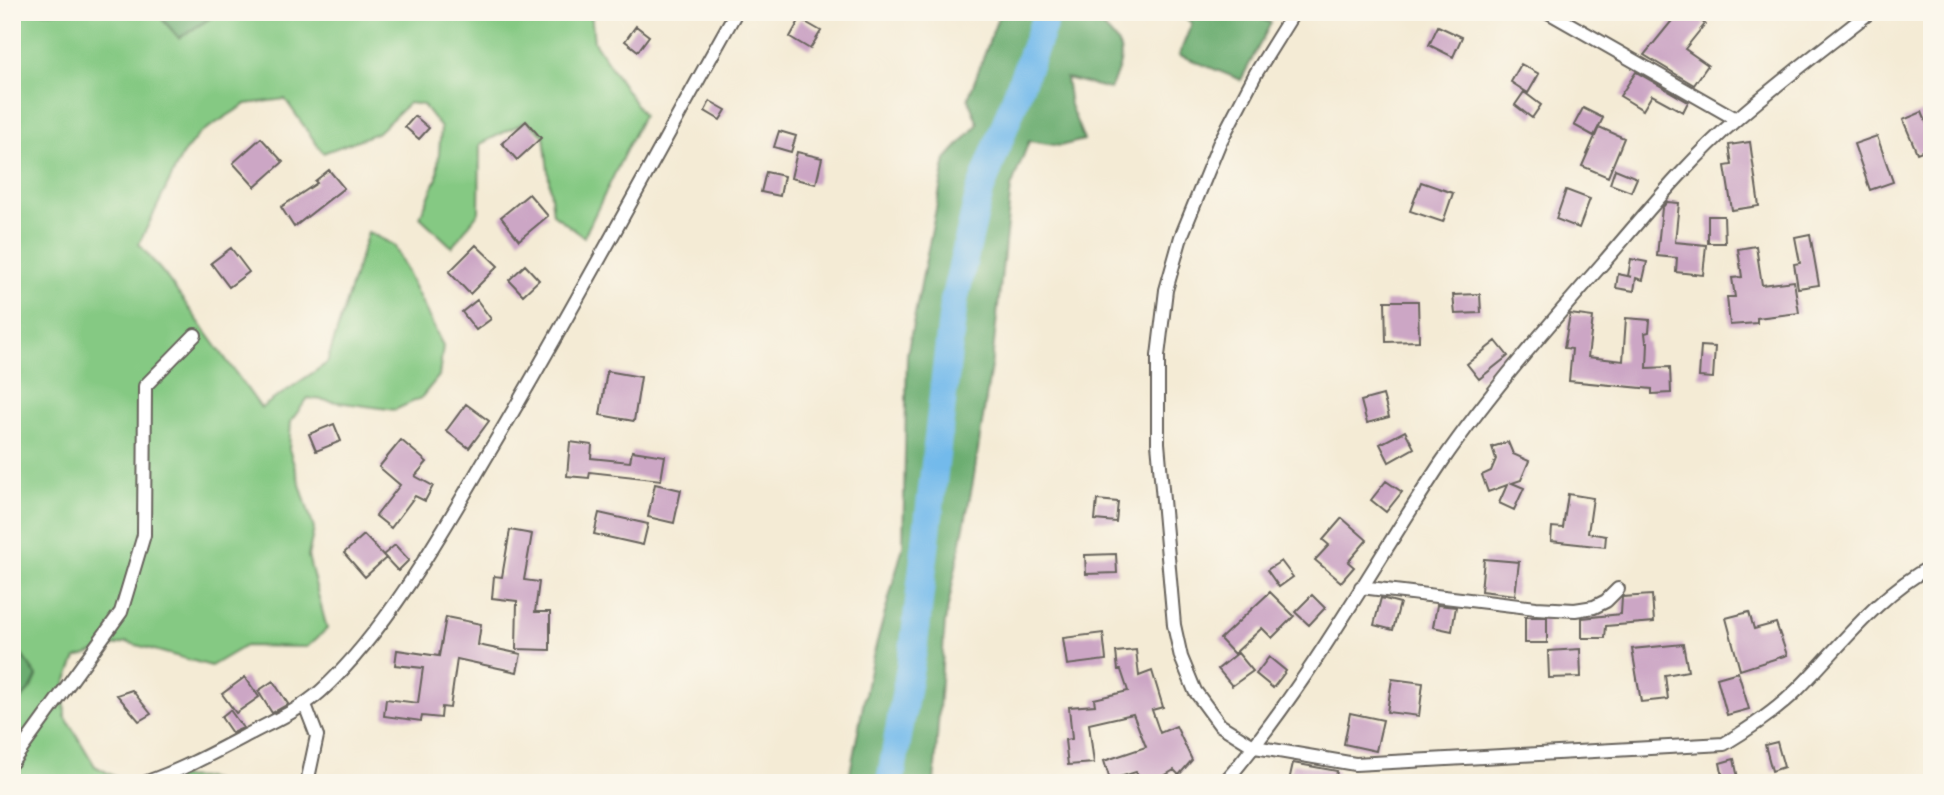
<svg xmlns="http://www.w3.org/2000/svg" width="1944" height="795" font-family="'Shantell Sans',sans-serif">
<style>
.green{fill:#85c983;stroke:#507250;stroke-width:2}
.forest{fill:#6cad71;stroke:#446446;stroke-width:2}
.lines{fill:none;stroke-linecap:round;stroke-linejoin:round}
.river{stroke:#73baeb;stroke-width:28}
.building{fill:#cca6c5}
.street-casing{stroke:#68645d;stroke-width:16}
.street{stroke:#fff;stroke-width:12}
</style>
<rect width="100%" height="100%" fill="#fbf7ec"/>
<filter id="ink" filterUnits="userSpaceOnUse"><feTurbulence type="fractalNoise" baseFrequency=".0143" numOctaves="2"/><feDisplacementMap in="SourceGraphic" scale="14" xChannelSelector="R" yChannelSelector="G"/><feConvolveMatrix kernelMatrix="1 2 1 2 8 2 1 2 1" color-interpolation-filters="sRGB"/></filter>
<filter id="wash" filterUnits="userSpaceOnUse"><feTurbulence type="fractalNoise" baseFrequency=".00686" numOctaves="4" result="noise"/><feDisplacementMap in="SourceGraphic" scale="28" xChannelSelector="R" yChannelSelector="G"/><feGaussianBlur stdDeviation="1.57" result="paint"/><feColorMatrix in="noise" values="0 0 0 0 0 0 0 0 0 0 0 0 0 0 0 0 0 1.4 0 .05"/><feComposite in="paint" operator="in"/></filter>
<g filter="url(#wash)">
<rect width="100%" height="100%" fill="#f4ebd5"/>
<!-- green -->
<path class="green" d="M18 12H156L179 38 211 17 207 12H591L594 42 643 115 584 237 553 214 544 136 527 121 480 144 479 212 452 247 420 217 437 178 441 128 423 105 409 103 377 133 323 153 285 99 246 104 199 134 182 155 139 244 165 275 261 408 327 363 368 232 394 245 443 346 439 376 421 398 395 410 308 398 291 421 289 449 314 529 308 556 327 629 307 647 245 646 211 666 126 642 76 658 64 687 65 716 95 766 119 779 136 783H12V709L32 687 37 676 12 642V82L19 50Z
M163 777 206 778 220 783H151Z"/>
<!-- forest -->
<path class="forest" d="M12 12H18L19 50 12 82Z
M156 12H207L212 17 179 38Z
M1000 12H1101L1096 20C1125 47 1127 52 1110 89L1066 78 1070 105 1084 140 1060 146 1029 141 1011 188 993 353 973 482 945 622 934 783H848L871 664 903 546 907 354 946 159 978 124 968 99Z
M1177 12H1250L1271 23 1241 80 1179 55 1192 23Z
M12 642 37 676 32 687 12 709Z"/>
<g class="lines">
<!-- river -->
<path class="river" d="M890 783 914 644 954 301 980 191 1048 12"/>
</g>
<g id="blocks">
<!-- building -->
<path class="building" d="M1679 12H1690L1705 24 1685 49 1708 65 1694 85 1644 55Z
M800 19 821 31 810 49 790 37Z
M636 26 649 36 638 51 625 41Z
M1438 26 1462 37 1453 57 1429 45Z
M1521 64 1539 74 1528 93 1511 82Z
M1636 72 1688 102 1683 112 1652 95 1643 110 1620 96Z
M1524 92 1541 105 1532 118 1515 105Z
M710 101 726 110 720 120 705 111Z
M1583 108 1603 118 1594 136 1574 125Z
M1922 112 1932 136V147L1917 153 1903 120Z
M415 116 429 128 419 139 405 127Z
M526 121 541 138 517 160 502 143Z
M1599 127 1624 138 1608 177 1582 166Z
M779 131 796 136 791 152 774 147Z
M1877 136 1893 182 1870 190 1854 144Z
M261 138 283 162 255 187 233 163Z
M1750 142 1759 206 1732 210 1725 166 1732 165 1729 145Z
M797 152 822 158 816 184 791 178Z
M1615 169 1637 178 1631 192 1610 184Z
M329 170 344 188 294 227 281 207 317 183 315 181Z
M766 172 784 176 780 196 761 192Z
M1421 182 1453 193 1443 222 1410 211Z
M1566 190 1590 199 1579 228 1556 219Z
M529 194 548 216 519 240 501 217Z
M1667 202 1679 203 1675 242 1706 245 1703 275 1676 272 1677 258 1657 256 1662 208Z
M1708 216H1724L1725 243H1708Z
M1810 234 1819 285 1798 288 1794 264 1800 263 1795 237Z
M476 245 498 266 470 294 449 272Z
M1756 246 1762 285 1794 281 1799 313 1757 318V323L1730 325 1727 297H1735L1732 278 1742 277 1738 249Z
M231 248 249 272 229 287 211 263Z
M1631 259 1647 262 1643 280 1636 278 1634 291 1616 288 1618 274 1632 277 1628 276Z
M525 265 539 280 523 295 509 280Z
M1480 294 1481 313 1455 314 1453 295Z
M477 300 491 319 476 330 462 312Z
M1385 301H1418L1419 341 1386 342Z
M1570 314 1593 317 1588 357 1623 361 1626 318 1650 320 1649 332 1645 333 1646 342H1648L1647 368 1670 367 1671 393 1652 394V389L1569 381 1572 349 1564 348Z
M1496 341 1508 356 1479 379 1467 364Z
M1701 346 1715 347 1713 378 1699 377Z
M607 371 641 377 634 421 600 415Z
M1383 395 1389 417 1367 423 1361 401Z
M466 404 489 421 469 448 446 431Z
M334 424 341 441 316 451 309 434Z
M1405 431 1414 448 1389 462 1380 444Z
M401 440 427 462 415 476 433 486 425 501 415 496 391 528 376 516 400 485 379 467Z
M570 442 592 445 591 458 630 462 632 451 665 456 661 480 590 472 589 478 567 476Z
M1508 442 1513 454 1529 461 1521 480 1512 483 1524 488 1514 510 1499 503 1507 485 1488 492 1482 475 1491 471 1496 459 1492 447Z
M1386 481 1402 492 1386 512 1371 500Z
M655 484 681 490 674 523 648 517Z
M1568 494 1593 498 1588 533 1606 536 1605 547 1551 541 1552 527 1563 528Z
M1097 500 1118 502 1116 522 1095 520Z
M599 513 648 524 643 545 594 534Z
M1342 518 1367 540 1348 562 1354 567 1341 582 1315 560 1329 545 1323 540Z
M510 530 532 534 524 580 539 582 535 612H550V650L516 649 517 601 492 598 494 576 502 577Z
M364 535 386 558 365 577 344 553Z
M395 545 409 560 398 571 383 555Z
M1116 554 1117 573 1086 574 1085 555Z
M1484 559 1519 562 1515 595 1481 591Z
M1281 561 1293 577 1279 587 1267 570Z
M1270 592 1294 616 1272 638 1262 628 1234 654 1220 639Z
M1312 595 1325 608 1309 625 1295 612Z
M1652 595 1654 622 1606 626 1605 638H1582V618L1621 614 1622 597Z
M1381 598 1400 603 1393 630 1374 625Z
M1437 605 1456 607 1452 631 1433 627Z
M1749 612 1754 629 1776 623 1787 655 1740 670 1726 618Z
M446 617 481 624 478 645 521 654 517 672 457 659 450 708 442 707 441 718 422 716 421 721 384 716 386 699 418 703 423 668 395 665 397 650 439 656Z
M1525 617H1547V643H1525Z
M1103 633 1106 660 1067 665 1063 638Z
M1683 644 1688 671 1665 675 1668 699 1641 702 1632 649Z
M1580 649 1581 677 1549 678 1548 651Z
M1136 650 1139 676 1152 671 1163 707 1152 710 1160 733 1176 726 1192 760 1179 775 1174 770 1152 783H1142L1136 772 1110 780 1104 761 1146 747 1133 714 1089 724 1094 763 1068 765 1065 740 1072 739 1069 707 1095 705 1094 699 1128 691 1121 670H1118L1116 652Z
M1238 653 1253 671 1232 686 1218 669Z
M1269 657 1286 671 1273 688 1256 674Z
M1738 672 1749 709 1727 715 1717 678Z
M245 677 259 697 236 713 222 694Z
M1392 679 1423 683 1419 716 1387 712Z
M273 681 288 704 272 713 258 691Z
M132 690 151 714 139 721 117 695Z
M230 710 243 728 232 733 221 717Z
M1350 713 1383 720 1376 751 1344 744Z
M1777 742 1784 767 1772 771 1765 745Z
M1734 759 1739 783H1724L1720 763Z
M1293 763 1337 771 1335 783 1289 781Z"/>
</g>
</g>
<g filter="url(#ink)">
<use href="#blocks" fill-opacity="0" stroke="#68645d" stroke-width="2"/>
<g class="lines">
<!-- street casing -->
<g class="street-casing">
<path id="street" d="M1294 12 1256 73 1219 144 1181 237 1166 290 1158 356V443L1174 625 1181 657 1195 691 1220 725 1255 747 1355 764 1724 744C1749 729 1776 711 1797 690 1840 647 1877 595 1932 566
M1548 12 1736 119
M1361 587 1536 608 1575 610 1594 607 1606 601 1618 589
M305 705 317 736 307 783
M12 762 121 612 144 535 145 386 195 335
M144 783C180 771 215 752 249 734 274 721 300 710 321 691 385 633 442 533 485 459 573 312 652 161 736 12
M1224 783C1308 685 1370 570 1441 463 1490 392 1547 327 1604 262 1647 212 1688 161 1738 118 1780 81 1826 47 1870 12"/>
</g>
<!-- street -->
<use href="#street" class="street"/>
</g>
</g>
<!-- margin -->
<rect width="1944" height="795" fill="none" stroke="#fbf7ec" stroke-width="42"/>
</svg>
